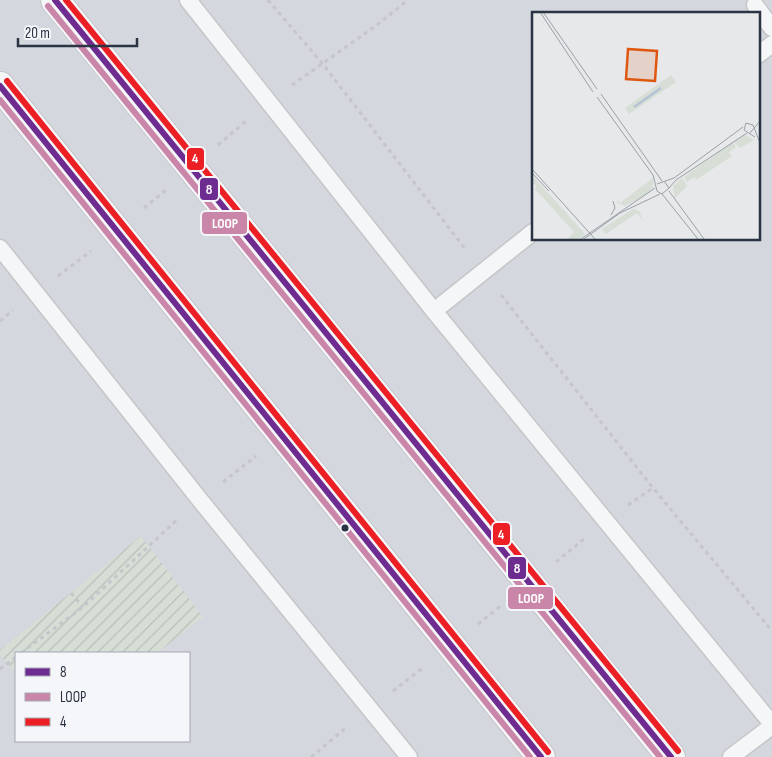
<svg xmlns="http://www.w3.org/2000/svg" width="772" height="757" font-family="'Sofia Sans Condensed',sans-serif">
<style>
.built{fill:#d4d7dd;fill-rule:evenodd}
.garden{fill:url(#garden-furrows)}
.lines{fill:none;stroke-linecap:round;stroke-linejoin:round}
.service-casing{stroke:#c4c6c8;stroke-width:19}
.minor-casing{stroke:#c4c6c8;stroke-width:30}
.path{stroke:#c5c6ca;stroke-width:3;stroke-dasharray:4 4;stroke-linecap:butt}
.service{stroke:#f5f6f7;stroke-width:16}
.minor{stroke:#f5f6f7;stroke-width:28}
.bus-1-casing{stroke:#f4f6f9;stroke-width:10}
.bus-2-casing{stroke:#f4f6f9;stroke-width:10}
.bus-3-casing{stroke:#f4f6f9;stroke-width:10}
.bus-1{stroke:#6e2c91;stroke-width:6}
.bus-2{stroke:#ca86a9;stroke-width:6}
.bus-3{stroke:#ec1f25;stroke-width:6}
.bus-dot{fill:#2b3445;stroke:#f4f6f9;stroke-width:2}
.inset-river{fill:none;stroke:#b4c4d5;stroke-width:2.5}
.inset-road{fill:none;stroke:#9ba0a8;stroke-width:1}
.view{fill:#df570f;fill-opacity:0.15;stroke:#df570f;stroke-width:2.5}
.inset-edge{fill:none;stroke:#2b3445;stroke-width:2.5}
.line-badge{stroke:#f4f6f9;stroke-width:2}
.badge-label{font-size:14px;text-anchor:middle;font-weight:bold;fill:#fff}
</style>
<defs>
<pattern id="garden-furrows" width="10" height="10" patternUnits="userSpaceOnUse" patternTransform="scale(1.25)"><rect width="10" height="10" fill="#d6ded6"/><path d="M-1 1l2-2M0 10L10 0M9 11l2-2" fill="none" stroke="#b8bfb9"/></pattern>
</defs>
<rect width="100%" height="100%" fill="#e6e8ea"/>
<!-- built -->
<path class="built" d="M0 0H772V757H0ZM533 14H758V239H533ZM16 653H189V741H16Z"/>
<!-- garden -->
<path class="garden" d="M141 536 203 617 157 653H16V674L0 655V650Z"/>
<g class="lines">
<!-- service casing -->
<g class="service-casing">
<path id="service" d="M188 0 434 311 772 724
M755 5 772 28
M758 55 772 44
M0 248 200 500 409 757
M434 311 533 232
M731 757 772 726"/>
</g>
<!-- minor casing -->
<g class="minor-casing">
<path id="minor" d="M55 0 671 757
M0 86 541 757"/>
</g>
<!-- path -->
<path class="path" d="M268 0 322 63 466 250
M292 85 377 25 408 0
M218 145 246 121
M144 208 166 190
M58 276 91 251
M501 295 653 488 772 631
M0 321 13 310
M223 482 256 456
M628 505 653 488
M556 562 584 539
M71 593 83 607
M478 624 502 605
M21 653 83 607 178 519
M0 669 16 657
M393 691 424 667
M311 757 347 727"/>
<!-- service -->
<use href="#service" class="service"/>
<!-- minor -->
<use href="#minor" class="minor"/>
<!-- bus-1 casing -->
<g class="bus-1-casing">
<path id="bus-1" d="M55 0 671 757
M0 86 541 757"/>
</g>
<!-- bus-2 casing -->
<g class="bus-2-casing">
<path id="bus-2" d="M48 6 660 757
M0 100 530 757"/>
</g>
<!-- bus-3 casing -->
<g class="bus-3-casing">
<path id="bus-3" d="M66 0 678 751
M7 81 548 752"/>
</g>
<!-- bus-1 -->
<use href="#bus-1" class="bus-1"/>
<!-- bus-2 -->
<use href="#bus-2" class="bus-2"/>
<!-- bus-3 -->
<use href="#bus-3" class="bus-3"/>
</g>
<!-- markers -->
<circle class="bus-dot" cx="345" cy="528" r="4.5"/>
<!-- overview -->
<g transform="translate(532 12)">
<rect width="228" height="228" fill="#e6e8ea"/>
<path d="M213 123 222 128 208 136 202 130ZM201 130 204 135 197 140 200 144 164 168 162 165 155 170 152 165ZM150 166 155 174 143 186 141 174Z" fill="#d6ded6"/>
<path d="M0 163 53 222 47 227H36L42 220 3 177 5 174 0 170ZM121 166V177L108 186 93 194 85 191V188L88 191ZM101 197 107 199 112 210 105 201 74 222 70 217Z" fill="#d6ded6"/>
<path d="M139 63 144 70 97 102 93 96Z" fill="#d6ded6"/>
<path class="inset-river" d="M102 95 129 76"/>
<path class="inset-road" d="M8 0 61 80M11 0 65 77M69 82 130 169M65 85 121 163 125 179 130 182 137 176 132 169M218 121 228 109M223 125 212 118 214 111 221 113 228 131M0 157 63 227M0 161 17 179M125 172 142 166 211 115M137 176 144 168 215 121M137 179 172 227M130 182 166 227M79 203 83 196 81 189M49 227 123 176M52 227 88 201 128 182"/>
<path class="view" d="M96 37 125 39 123 69 94 67Z"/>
<rect width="228" height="228" class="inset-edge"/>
</g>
<g class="line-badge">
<rect x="186" y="147" width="19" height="24" rx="5" fill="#ec1f25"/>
<rect x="199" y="177" width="20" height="24" rx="5" fill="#6e2c91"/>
<rect x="201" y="211" width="47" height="24" rx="5" fill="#ca86a9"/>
<rect x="492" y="522" width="19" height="24" rx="5" fill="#ec1f25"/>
<rect x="507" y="556" width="20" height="24" rx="5" fill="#6e2c91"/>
<rect x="507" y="586" width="47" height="24" rx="5" fill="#ca86a9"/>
</g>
<g class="badge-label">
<text x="195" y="163">4</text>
<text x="209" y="194">8</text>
<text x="225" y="228">LOOP</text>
<text x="501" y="539">4</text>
<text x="517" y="573">8</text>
<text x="531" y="603">LOOP</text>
</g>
<!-- legend -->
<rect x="15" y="652" width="175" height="90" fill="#f4f6f9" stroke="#a4a8b1"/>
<rect x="25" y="668" width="25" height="8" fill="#6e2c91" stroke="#a4a8b1"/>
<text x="60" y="677" font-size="15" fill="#2b3445">8</text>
<rect x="25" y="693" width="25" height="8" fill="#ca86a9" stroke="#a4a8b1"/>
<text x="60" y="702" font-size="15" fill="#2b3445">LOOP</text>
<rect x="25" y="718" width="25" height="8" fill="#ec1f25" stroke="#a4a8b1"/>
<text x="60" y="727" font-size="15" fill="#2b3445">4</text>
<!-- scale -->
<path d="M18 38v8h119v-8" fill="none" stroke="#2b3445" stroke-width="2.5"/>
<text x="25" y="38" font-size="15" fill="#2b3445" stroke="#f4f6f9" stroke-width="4" paint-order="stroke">20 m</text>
</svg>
